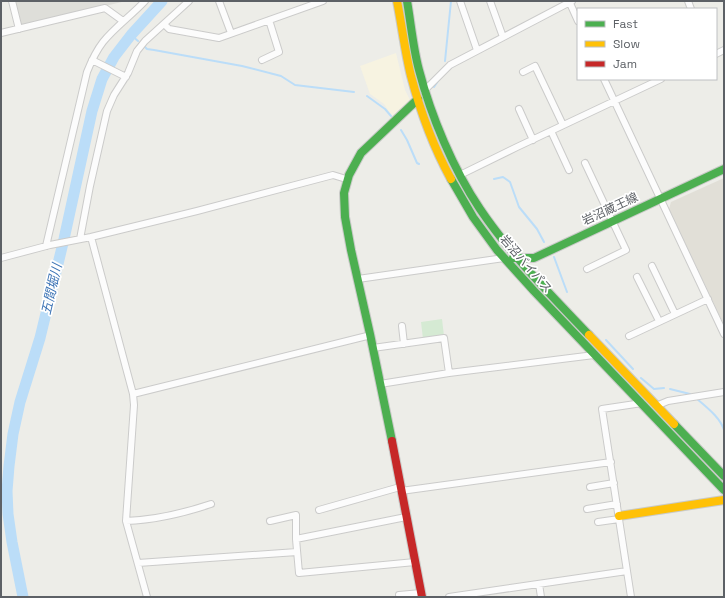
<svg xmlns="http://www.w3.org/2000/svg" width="725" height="598" font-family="'Space Grotesk','Noto Sans JP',sans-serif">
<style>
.commercial{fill:#f7f3e1}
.industrial{fill:#deded9}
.education{fill:#e1dfd7}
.green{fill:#d5ead3}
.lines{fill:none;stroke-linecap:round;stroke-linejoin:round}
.stream{stroke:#bbddf8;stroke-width:2}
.river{stroke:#bbddf8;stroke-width:11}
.street-casing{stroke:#cbcbca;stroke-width:8}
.fast-casing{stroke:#c9cac8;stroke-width:10}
.slow-casing{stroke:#c9cac8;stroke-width:10}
.jam-casing{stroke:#c9cac8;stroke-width:10}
.street{stroke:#fcfcfc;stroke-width:6}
.fast{stroke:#4caf50;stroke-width:8}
.slow{stroke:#ffc107;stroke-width:8}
.jam{stroke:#c62828;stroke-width:8}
.labels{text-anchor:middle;stroke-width:3.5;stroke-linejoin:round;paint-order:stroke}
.street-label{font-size:12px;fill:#5d6166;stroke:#fff}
.water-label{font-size:13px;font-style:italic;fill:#3e75b6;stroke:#fff}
</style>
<rect width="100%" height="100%" fill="#edede8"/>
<!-- commercial -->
<path class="commercial" d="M396 53 405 90 410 100 392 116 384 104 370 94 360 66Z"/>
<!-- industrial -->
<path class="industrial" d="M15 1H126L21 26Z"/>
<!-- education -->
<path class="education" d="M724 178V325L669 209 671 202Z"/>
<!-- green -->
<path class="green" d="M442 319 444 336 423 339 421 322Z"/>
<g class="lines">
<!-- stream -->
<path class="stream" d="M131 35 138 41
M143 45 147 49 154 50 242 66 281 76 295 85 354 92
M445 61 451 1
M434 87 438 81
M367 96 385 109 391 116
M401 130 407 140 417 163 419 164
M494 179 503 177 510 182 519 207 537 229 544 242
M554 257 567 292
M606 340 633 369
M641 378 654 389 664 388
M670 389 690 394
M696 398C706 407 720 417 724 430"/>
<!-- river -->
<path class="river" d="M23 597 12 542 8 514 7 491 9 466 13 434 20 402 40 338 64 239 92 111 102 79 114 57 131 35 162 1"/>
<!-- street casing -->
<g class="street-casing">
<path id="street" d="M12 1 19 29
M219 1 231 33
M460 1 477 50
M490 1 503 37
M569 1 578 21
M688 1 691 9
M164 24 169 29 219 38 323 1
M1 33 105 8 123 21
M716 54 724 50
M92 60 126 77
M262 60 279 52 269 20
M523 72 535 66 563 125
M604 79 724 334
M424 91 450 65 572 1
M519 109 533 140
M551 131 569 170
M585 163 626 250 587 269
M460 175 517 147 661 79
M91 237 133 394 134 405 126 521 147 597
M80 239 90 186 107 111 114 95 128 73 137 51 145 41 189 1
M46 246 87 72C91 62 96 51 103 42 115 27 132 15 145 1
M1 258 50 245 91 237 197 211 333 175 346 179
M652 266 675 314
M637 277 659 321
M358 279 504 258
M402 326 404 344
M629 336 708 299
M373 348 444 338 449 373
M380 384 449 373 594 355
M133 394 371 335
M656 406 668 401 724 392
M590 487 614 483
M401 491 611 462
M587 509 617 504
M319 510 400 487
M406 517 296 539 299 573 415 562
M126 521C155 520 184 513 211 504
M270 521 296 515V539
M598 522 619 519
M138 563 297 552
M539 584 541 597
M399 595 421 593
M449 597 627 571
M631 597 602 409 642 403"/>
</g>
<!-- fast casing -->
<g class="fast-casing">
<path id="fast" d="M407 1C411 24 413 48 419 70 431 116 453 169 480 209 511 255 551 295 589 335
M451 179 473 217 497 250 534 291 724 490
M513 258H534L724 169
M674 424 724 476
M392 441 370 334 351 250 345 217 344 193 349 175 361 153 418 99"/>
</g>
<!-- slow casing -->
<g class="slow-casing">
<path id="slow" d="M397 1C402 26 405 52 411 76 420 110 434 148 451 179
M589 335 674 424
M619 516 724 500"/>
</g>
<!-- jam casing -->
<g class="jam-casing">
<path id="jam" d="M392 441 422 597"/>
</g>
<!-- street -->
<use href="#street" class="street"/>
<!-- fast -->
<use href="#fast" class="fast"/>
<!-- slow -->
<use href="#slow" class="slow"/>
<!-- jam -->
<use href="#jam" class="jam"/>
</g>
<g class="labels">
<!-- street labels -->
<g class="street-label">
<text transform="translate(610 209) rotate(-25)" y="4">岩沼蔵王線</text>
<text transform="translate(526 264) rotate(49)" y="4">岩沼バイパス</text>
</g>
<!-- water labels -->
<g class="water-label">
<text transform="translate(51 289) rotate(-77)" y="5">五間堀川</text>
</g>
</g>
<!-- border -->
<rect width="725" height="598" fill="none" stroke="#5d6166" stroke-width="4"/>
<!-- legend -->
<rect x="577" y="8" width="140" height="72" fill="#ffffff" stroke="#bec0c2"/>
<rect x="585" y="21" width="20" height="6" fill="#4caf50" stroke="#bec0c2"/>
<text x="613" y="28" font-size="12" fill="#5d6166">Fast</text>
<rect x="585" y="41" width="20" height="6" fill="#ffc107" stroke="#bec0c2"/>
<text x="613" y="48" font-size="12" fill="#5d6166">Slow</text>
<rect x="585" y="61" width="20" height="6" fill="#c62828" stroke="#bec0c2"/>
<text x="613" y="68" font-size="12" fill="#5d6166">Jam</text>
</svg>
